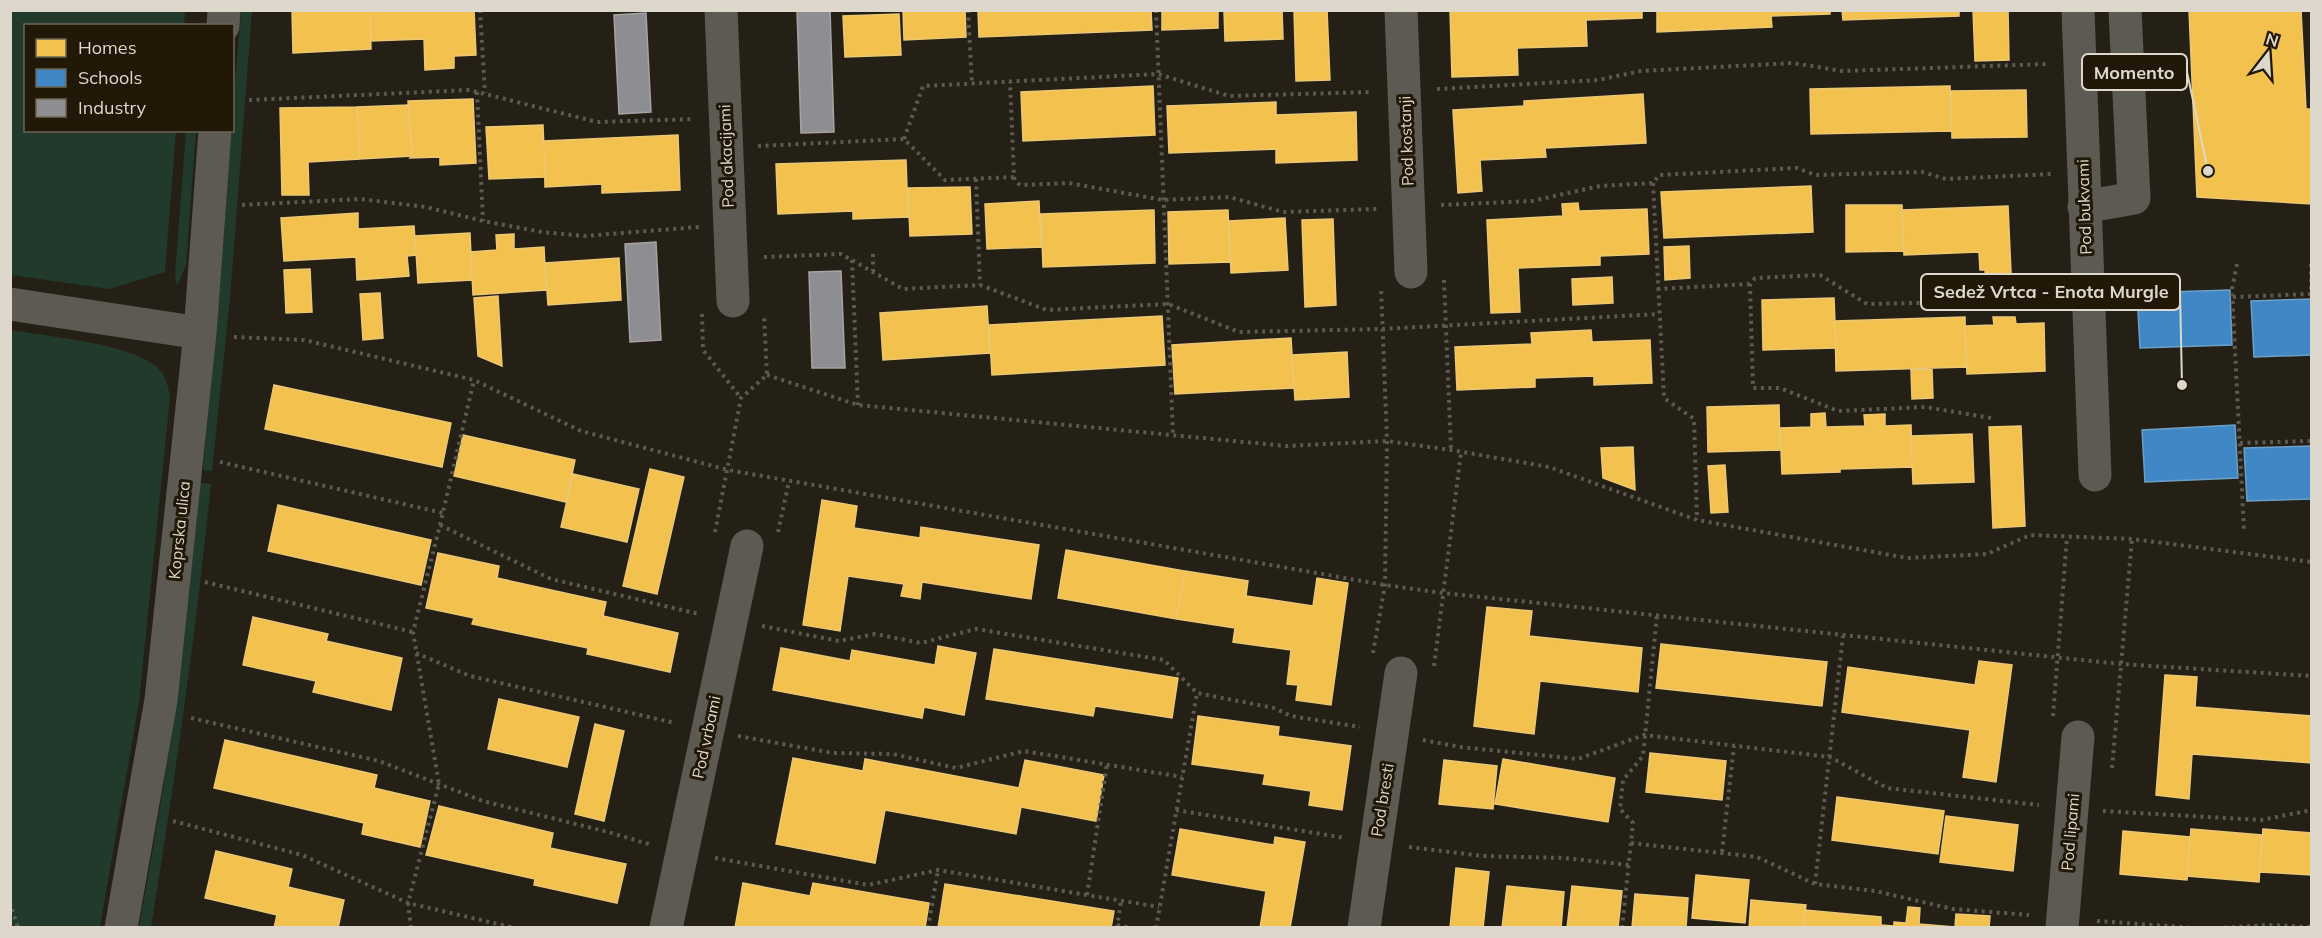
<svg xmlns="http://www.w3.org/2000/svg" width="2322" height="938" font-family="Mulish,sans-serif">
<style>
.green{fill:#213a2c}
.homes{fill:#f2c14e;stroke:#ecc874;stroke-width:1.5}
.schools{fill:#3f88c5;stroke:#6ea0c7;stroke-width:1.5}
.industry{fill:#8d8d92;stroke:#a5a3a3;stroke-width:1.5}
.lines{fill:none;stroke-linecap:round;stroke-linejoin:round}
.path{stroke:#5c5952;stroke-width:4;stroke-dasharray:3 4.5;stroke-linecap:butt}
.minor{stroke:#5d5a53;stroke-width:33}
.labels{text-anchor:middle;stroke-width:6;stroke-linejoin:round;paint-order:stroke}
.street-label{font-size:16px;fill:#ddd7cc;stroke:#221807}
.leader{fill:none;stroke:#ddd7cc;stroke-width:2}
.callout-dot{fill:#ddd7cc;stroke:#221807;stroke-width:2}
.callout{fill:#221807;stroke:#ddd7cc;stroke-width:2}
.callout-label{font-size:18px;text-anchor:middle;font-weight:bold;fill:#ddd7cc}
</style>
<rect width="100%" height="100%" fill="#252016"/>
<!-- green -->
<path class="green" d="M11 10 185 11 184 25 26 26V130L176 131 165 272 109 289 11 275Z
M241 11H252L230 298 212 471 203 470Z
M186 131H196L186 265 177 286 175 275Z
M10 330C45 336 134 344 158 368 166 376 168 386 170 397L139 702 100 927H11Z
M200 483 211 484C196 632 175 780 151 927L139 928C145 891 152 855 158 819 177 708 189 595 200 483Z"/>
<!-- homes -->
<path class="homes" d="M292 10H370L371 49 293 53Z
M370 10H474L476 55 454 56V68L425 70 424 39 371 41Z
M903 10H965L966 37 904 40Z
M978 10H1151L1152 30 979 37Z
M1162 10H1218V28L1162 30Z
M1224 10H1282L1283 39 1225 41Z
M1294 10H1327L1330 80 1296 81Z
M1450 10H1642V18L1586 20 1587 46 1517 48 1518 75 1452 77Z
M1657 10H1830V14L1771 16 1772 27 1657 32Z
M1842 10H1959V16L1843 20Z
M1973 10H2008L2009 60 1975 61Z
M2189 10H2301L2306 109H2312V204L2197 197Z
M899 14 901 55 845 57 843 16Z
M1153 86 1155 135 1023 141 1021 92Z
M1950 86 1951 131 1811 134 1810 89Z
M2026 90 2027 137 1952 138 1951 91Z
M1643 94 1646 143 1545 148 1546 157 1480 160 1482 191 1458 193 1453 110 1524 106V101Z
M473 99 476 163 440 165V157L410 158 412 156 408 101Z
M1276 102V115L1356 112 1357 160 1276 163V149L1169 153 1167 106Z
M409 105 412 156 360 159 357 107Z
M357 107 360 159 308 162 309 195H282L280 108Z
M543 125 545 177 489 179 486 127Z
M678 135 680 190 602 193V184L545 187 544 141Z
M906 160 908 217 853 219V211L778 214 776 164Z
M1811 186 1813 232 1664 238 1661 192Z
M970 187 972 234 910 236 908 188Z
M1039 201 1041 247 987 249 985 204Z
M1578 203 1579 211 1647 209 1649 254 1600 256V265L1518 268 1520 312 1491 313 1487 220 1563 216 1562 204Z
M1846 205H1902L1903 251 1846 252Z
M2008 206 2012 294 1981 296 1980 285H1986L1985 270H1980L1979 252 1904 255 1902 210Z
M1154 210 1155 263 1043 267 1041 214Z
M1228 210 1230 262 1169 264 1168 212Z
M358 213V229L414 226 416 255 407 256 409 276 357 280 356 257 284 261 281 218Z
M1285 218 1288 270 1231 273 1229 221Z
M1333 219 1336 305 1305 307 1302 220Z
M470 233 472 280 418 283 415 236Z
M514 234V249L544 247 546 290 473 295 471 252 497 250 496 235Z
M1689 246 1690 278 1665 280 1664 247Z
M619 258 621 300 548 305 545 263Z
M310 269 312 312 286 313 284 270Z
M1612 277 1613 303 1573 305 1572 279Z
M380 293 383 338 363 340 360 294Z
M498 296 502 366 478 356 474 298Z
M1834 298 1836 348 1763 350 1762 300Z
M987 306 990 353 883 360 880 313Z
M1162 316 1165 365 992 375 989 325Z
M1965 317 1966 367 1836 371 1835 321Z
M1993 317H2015L2016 324 2044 323 2045 371 1967 374 1965 326 1994 325Z
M1591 330 1592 342 1650 340 1652 383 1594 385V376L1535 378V387L1457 390 1455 347 1532 344 1531 333Z
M1291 338 1294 388 1175 394 1172 345Z
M1347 352 1349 397 1295 400 1292 355Z
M1932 369 1933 398 1912 399 1911 370Z
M274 385 451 423 442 467 265 429Z
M1779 405 1780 450 1708 452 1707 407Z
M1825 413 1826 427 1865 426 1864 415 1885 414V426L1911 425 1912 467 1840 469V472L1782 474 1780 428 1811 427V414Z
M2021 426 2025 526 1993 528 1989 427Z
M1972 434 1974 482 1913 484 1911 436Z
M463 435 575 460 566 502 454 476Z
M1633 447 1635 490 1603 478 1601 448Z
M1725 465 1728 512 1711 513 1708 466Z
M650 469 684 477 657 594 623 586Z
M573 474 639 489 627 542 561 527Z
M822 500 857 506 854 528 920 538 921 527 1039 545 1031 599 922 582 920 599 901 596 904 584 848 576 840 631 803 625Z
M278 505 431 540 421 585 268 551Z
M1066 550 1185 571 1176 619 1058 598Z
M438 553 499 566 497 578 606 602 603 616 678 633 670 672 587 654 588 648 472 624 474 618 426 608Z
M1185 571 1248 581 1246 596 1313 606 1317 578 1348 583 1331 705 1296 700 1298 685 1287 684 1291 650 1233 642 1235 628 1176 619Z
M1487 607 1532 611 1529 636 1642 648 1638 692 1540 681 1534 734 1474 726Z
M253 617 328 634 326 641 402 658 391 710 313 692 316 681 243 665Z
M1661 644 1827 662 1822 706 1656 688Z
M938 646 976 653 964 715 924 707 922 718 773 690 781 648 850 661 852 650 935 665Z
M994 649 1178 678 1172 718 1095 706 1093 716 986 699Z
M1979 661 2012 665 1996 782 1963 777 1970 730 1842 712 1848 667 1975 685Z
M2165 675 2197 677 2195 707 2312 716V763L2192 754 2189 799 2156 795Z
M499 699 579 717 567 767 488 749Z
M1198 716 1279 727 1278 736 1351 746 1342 810 1309 805 1311 791 1263 784 1265 774 1192 764Z
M595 724 624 731 604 821 575 814Z
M225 740 377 775 374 788 430 801 420 847 362 834 364 823 214 788Z
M1650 753 1726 761 1722 800 1646 792Z
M793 758 863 771 865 759 1019 788 1025 760 1104 775 1096 821 1021 807 1016 834 885 810 875 863 776 844Z
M1503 759 1615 778 1608 822 1495 804Z
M1444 760 1497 766 1493 809 1439 804Z
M1837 797 1944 811 1938 854 1832 840Z
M439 806 553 833 550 848 626 864 617 903 534 885 535 879 426 855Z
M1946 816 2018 825 2013 871 1940 862Z
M1180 829 1274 845 1275 837 1305 842 1290 928H1260L1266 891 1172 875Z
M2191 829 2262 835 2259 882 2187 876Z
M2263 829 2312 833V875L2260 872Z
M2123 831 2190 837 2187 880 2120 874Z
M216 851 292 869 288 887 344 900 338 928H274L277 915 205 898Z
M1456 868 1489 872 1483 928H1450Z
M1696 875 1749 880 1745 923 1692 918Z
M743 883 810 896 813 883 929 903 925 928H735Z
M945 884 1114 911 1111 928H938Z
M1507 886 1564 892 1561 928H1502Z
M1572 886 1622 891 1618 928H1567Z
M1635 894 1688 898 1686 928H1632Z
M1751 900 1806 905 1803 928H1749Z
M1908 907 1920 908 1919 924 1955 927 1956 914 1990 916 1989 928H1803L1805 910 1881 917V925L1894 926V922L1906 923Z"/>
<!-- schools -->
<path class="schools" d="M2230 290 2232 345 2140 348 2137 293Z
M2312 299V355L2254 357 2251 301Z
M2235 425 2238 478 2145 482 2142 430Z
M2312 446V499L2247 501 2244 448Z"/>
<!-- industry -->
<path class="industry" d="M797 10H830L834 132 801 133Z
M646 13 651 112 619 114 614 15Z
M656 242 661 340 630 342 625 244Z
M841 271 845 368H812L809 272Z"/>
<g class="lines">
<!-- path -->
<path class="path" d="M480 10 485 93
M968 10 972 84
M1156 10 1173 435
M1437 89 1598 80 1641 71 1793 63 1842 71 2047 64
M477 92 483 221
M249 100 469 90 597 122 694 119
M904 139 923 86 1158 74 1229 96 1372 92
M758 146 904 139 945 180 1014 177 1010 82
M1014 177 1015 181 1020 185 1069 183 1163 200 1229 197 1283 212 1377 209
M976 179 980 285
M1653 183 1664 398 1694 419 1697 520
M242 205 360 199 426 207 483 221 542 232 584 236 699 227
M1441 205 1532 201 1600 186 1653 183 1659 175 1797 168 1815 175 1922 172 1946 179 2052 174
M873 254V271
M764 257 841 254 903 289 980 285 1047 310 1168 304 1239 332 1382 329 1659 314
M852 260 858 405
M2237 264 2232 289 2244 531
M2311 264V294
M1444 280 1451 450
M1657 289 1750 284
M2233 297 2310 294
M702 314 703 350 741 398
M234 337 304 340 474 380 581 431 728 470 1385 585 1443 593 2120 664 2312 676
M767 375 858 405 1286 446 1387 441 1451 450 1549 467 1697 520 1907 558 1987 554 2030 535 2132 539 2312 562
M1991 418 1925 407 1838 411 1780 388H1753L1750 284 1755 278 1820 275 1867 304 2057 300
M2240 443 2312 441
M220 462 443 513
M440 525 551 579 699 614
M715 532 741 398 767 375 764 314
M778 532 789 481
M205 582 413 632
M762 626 839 641 875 634 921 643 976 629 1164 660 1197 693 1274 708 1291 716 1360 727
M416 653 470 676 675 723
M1373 653 1385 585 1387 441 1381 287
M1434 666 1461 453
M2053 716 2067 537
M191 718 379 761 483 801 608 832 652 845
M738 736 833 753 893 754 956 768 1024 751 1182 777
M1423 740 1460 747 1578 759 1644 735 1830 757 1887 788 2039 805
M2112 768 2132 539
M1176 810 1345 838
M2103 811 2261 820 2312 810
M173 821 302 855 408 903 515 928
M1631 843 1757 857 1815 884 1875 891 1953 909 2029 915
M1409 847 1483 856 1564 858 1629 865
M1722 852 1734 746
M715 858 868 885 938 870 1159 907
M1815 884 1843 636
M1087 895 1107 764
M10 902 18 928
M2097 921 2195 928
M1117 925 1131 928
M411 928 408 903 439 784 413 632 440 525 474 380
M928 928 938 870
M1117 928 1121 901
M1156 928 1197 693
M1622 928 1633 823 1620 809 1623 780 1643 756 1657 615
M2217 928 2269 925 2312 927"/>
<!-- minor -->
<path class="minor" d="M721 10 733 301
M1401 10 1411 272
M2078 10 2095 475
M223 26 224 10
M2084 207 2134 198 2125 10
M10 304 200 333
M121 928 161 700 200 333 215 130
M666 928 747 546
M1364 928 1401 673
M2062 928 2078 737"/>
</g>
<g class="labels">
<!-- street labels -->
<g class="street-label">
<text transform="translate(1406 141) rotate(-92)" y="6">Pod kostanji</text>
<text transform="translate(726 156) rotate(-92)" y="6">Pod akacijami</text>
<text transform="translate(2084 207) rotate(-92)" y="6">Pod bukvami</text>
<text transform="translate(179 530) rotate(-84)" y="6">Koprska ulica</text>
<text transform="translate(706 737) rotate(-78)" y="6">Pod vrbami</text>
<text transform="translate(1382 800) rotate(-81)" y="6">Pod bresti</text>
<text transform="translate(2070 832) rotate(-85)" y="6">Pod lipami</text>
</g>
</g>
<!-- callouts -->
<path class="leader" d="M2208 171L2187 72M2182 385L2180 292"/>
<g class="callout-dot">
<circle cx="2208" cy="171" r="6"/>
<circle cx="2182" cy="385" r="6"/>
</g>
<g class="callout">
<rect x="2082" y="54" width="105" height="36" rx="6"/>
<rect x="1921" y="274" width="259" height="36" rx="6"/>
</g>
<g class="callout-label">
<text x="2134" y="79">Momento</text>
<text x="2051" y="298">Sedež Vrtca - Enota Murgle</text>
</g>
<!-- border -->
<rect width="2322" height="938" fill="none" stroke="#ddd7cc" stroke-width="24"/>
<!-- legend -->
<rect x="24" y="24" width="210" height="108" fill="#221807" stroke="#6d6456" stroke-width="1.5"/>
<rect x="36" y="39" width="30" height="18" fill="#f2c14e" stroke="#6d6456" stroke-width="1.5"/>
<text x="78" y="54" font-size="18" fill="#ddd7cc">Homes</text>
<rect x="36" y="69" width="30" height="18" fill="#3f88c5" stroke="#6d6456" stroke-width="1.5"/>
<text x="78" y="84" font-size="18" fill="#ddd7cc">Schools</text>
<rect x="36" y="99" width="30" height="18" fill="#8d8d92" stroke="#6d6456" stroke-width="1.5"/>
<text x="78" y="114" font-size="18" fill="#ddd7cc">Industry</text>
<!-- north arrow -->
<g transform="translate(2268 54) rotate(17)" stroke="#221807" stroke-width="4.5" paint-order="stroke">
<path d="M0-4.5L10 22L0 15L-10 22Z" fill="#ddd7cc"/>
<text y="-9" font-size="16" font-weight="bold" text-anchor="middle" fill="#ddd7cc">N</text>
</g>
</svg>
